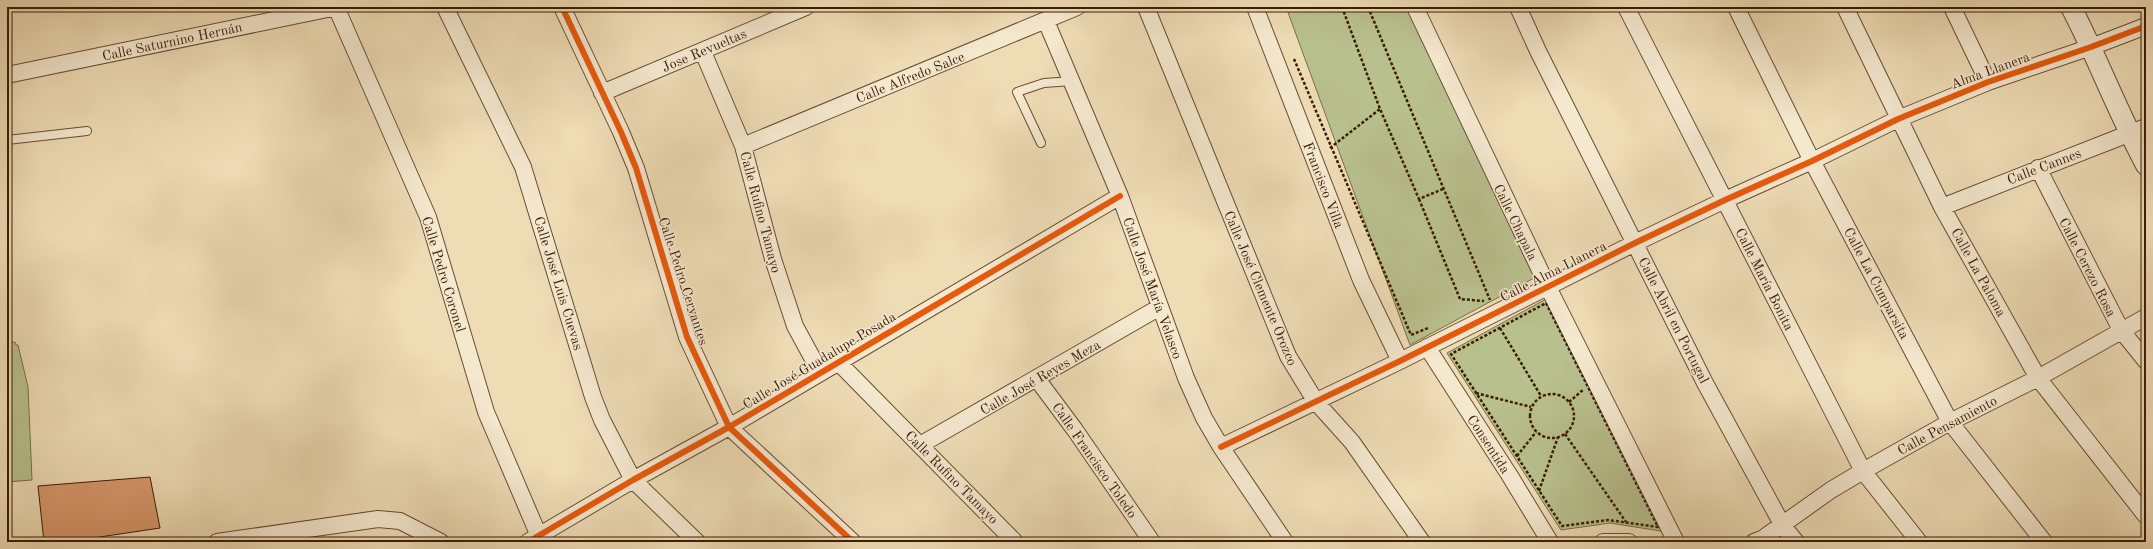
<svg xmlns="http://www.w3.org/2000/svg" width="2153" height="549" font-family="'Old Standard TT',serif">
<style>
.green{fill:#b8c08d;stroke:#7a6e4a}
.building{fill:#d8986c;stroke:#3b1c06}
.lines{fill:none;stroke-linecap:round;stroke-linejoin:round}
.service-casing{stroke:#684c32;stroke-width:10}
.minor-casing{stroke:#684c32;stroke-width:18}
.tertiary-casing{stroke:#684c32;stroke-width:22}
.path{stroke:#3b1c06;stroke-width:2.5;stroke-dasharray:3 2;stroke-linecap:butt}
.service{stroke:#f4e8cf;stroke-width:8}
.minor{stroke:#f4e8cf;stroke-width:16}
.tertiary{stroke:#f4e8cf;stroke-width:20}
.cycleway-casing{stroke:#f4e8cf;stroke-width:8}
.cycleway{stroke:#e8590c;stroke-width:6}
.labels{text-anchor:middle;stroke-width:3;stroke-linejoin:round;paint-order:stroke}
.street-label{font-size:14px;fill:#3b1c06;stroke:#f4e8cf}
</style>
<rect width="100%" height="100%" fill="#eedcb5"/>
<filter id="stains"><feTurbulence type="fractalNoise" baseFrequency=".005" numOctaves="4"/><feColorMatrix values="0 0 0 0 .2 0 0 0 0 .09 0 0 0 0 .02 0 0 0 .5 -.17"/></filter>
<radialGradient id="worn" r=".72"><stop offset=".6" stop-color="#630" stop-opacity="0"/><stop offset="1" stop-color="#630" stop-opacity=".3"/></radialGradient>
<!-- green -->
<path class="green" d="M1286 7H1413L1538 276 1410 345Z
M1548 298 1667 532 1610 523 1561 530 1447 353Z
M15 342 16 345H18L28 387 32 480 7 482V343Z"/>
<!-- building -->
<path class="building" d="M150 477 160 528 66 542H44L38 486Z"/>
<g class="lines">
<!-- service casing -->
<g class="service-casing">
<path id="service" d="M7 140 87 131
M1041 143 1017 92 1044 83 1072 81"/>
</g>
<!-- minor casing -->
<g class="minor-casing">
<path id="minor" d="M336 7 428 217 486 412 539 536 545 542
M445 7 523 167 593 397 602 420 633 480 697 542
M562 7 621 132 636 168 687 337 729 427 853 542
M1146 7 1288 356 1316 402 1352 442 1422 542
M1255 7 1361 280 1400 361
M1415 7 1548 287 1676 542
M1518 7 1538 51 1705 383 1783 526 1796 542
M1626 7 1863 471 1919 542
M1736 7 1812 161 1950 422 2044 542
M1845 7 1942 207 2038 378 2146 516
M1952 7 1988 82
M1046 21 1120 196 1186 378 1204 418 1221 447 1285 542
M703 52 743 146 773 259 795 326 820 372
M7 75 337 7
M602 93 806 7
M743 146 1077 7
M2038 168 2121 330 2146 361
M1942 207 2146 127
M1427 347 1510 476 1550 542
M838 362 1015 542
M1037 379 1075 430 1152 542
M920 445 1160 307
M1221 447 1400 361 1635 243 1725 200 1812 161 1898 119 1988 82 2091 47 2146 26
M217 542 378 519 400 521 441 542
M528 542 633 480 729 427 1120 196
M1603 542H1629
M1754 542 1762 539 1831 490 1863 471 1950 422 2038 378 2146 317"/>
</g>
<!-- tertiary casing -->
<g class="tertiary-casing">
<path id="tertiary" d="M2071 7C2098 59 2118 113 2146 165"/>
</g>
<!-- path -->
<path class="path" d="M1342 7 1380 109 1419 199 1443 189
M1368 7 1490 300
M1294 59 1411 335 1428 328
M1330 148 1380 109
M1419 199 1460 299 1484 301
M1546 303 1658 527 1608 520 1562 526 1451 354Z
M1500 328 1541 396
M1476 393 1531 407
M1530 416a22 22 0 1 1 44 0a22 22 0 1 1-44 0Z
M1569 402 1584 389
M1565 434 1626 522
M1517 456 1536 432
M1539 491 1558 437"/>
<!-- service -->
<use href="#service" class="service"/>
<!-- minor -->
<use href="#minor" class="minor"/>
<!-- tertiary -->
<use href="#tertiary" class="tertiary"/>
<!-- cycleway casing -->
<g class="cycleway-casing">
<path id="cycleway" d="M562 7 621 132 636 168 687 337 729 427 853 542
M1221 447 1400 361 1635 243 1725 200 1812 161 1898 119 1988 82 2091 47 2146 26
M528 542 633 480 729 427 1120 196"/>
</g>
<!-- cycleway -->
<use href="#cycleway" class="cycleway"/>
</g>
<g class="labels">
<!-- street labels -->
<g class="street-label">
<text transform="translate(172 41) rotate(-12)" y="5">Calle Saturnino Hernán</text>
<text transform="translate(704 50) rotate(-23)" y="5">Jose Revueltas</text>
<text transform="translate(1990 70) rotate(-20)" y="5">Alma Llanera</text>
<text transform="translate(910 77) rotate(-22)" y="5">Calle Alfredo Salce</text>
<text transform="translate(2044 166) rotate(-21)" y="5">Calle Cannes</text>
<text transform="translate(1324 185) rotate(69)" y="5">Francisco Villa</text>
<text transform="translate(761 212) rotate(75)" y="5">Calle Rufino Tamayo</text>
<text transform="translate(1516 222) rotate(64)" y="5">Calle Chapala</text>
<text transform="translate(2088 267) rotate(63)" y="5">Calle Cerezo Rosa</text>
<text transform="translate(1553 271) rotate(-27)" y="5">Calle Alma Llanera</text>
<text transform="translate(1979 272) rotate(61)" y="5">Calle La Paloma</text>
<text transform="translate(444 274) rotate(73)" y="5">Calle Pedro Coronel</text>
<text transform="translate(1765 279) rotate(63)" y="5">Calle María Bonita</text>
<text transform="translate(684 281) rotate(72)" y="5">Calle Pedro Cervantes</text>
<text transform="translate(559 283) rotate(73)" y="5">Calle José Luis Cuevas</text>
<text transform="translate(1877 283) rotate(62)" y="5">Calle La Cumparsita</text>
<text transform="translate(1153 288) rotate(70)" y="5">Calle José María Velasco</text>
<text transform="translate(1261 288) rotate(67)" y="5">Calle José Clemente Orozco</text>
<text transform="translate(1674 320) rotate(63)" y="5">Calle Abril en Portugal</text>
<text transform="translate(819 360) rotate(-31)" y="5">Calle José Guadalupe Posada</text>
<text transform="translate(1040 377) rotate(-30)" y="5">Calle José Reyes Meza</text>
<text transform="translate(1947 425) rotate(-28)" y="5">Calle Pensamiento</text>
<text transform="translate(1489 444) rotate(57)" y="5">Consentida</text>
<text transform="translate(1095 460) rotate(55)" y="5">Calle Francisco Toledo</text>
<text transform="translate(952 477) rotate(45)" y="5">Calle Rufino Tamayo</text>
</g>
</g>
<!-- margin -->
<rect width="2153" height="549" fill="none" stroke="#eedcb5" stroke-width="24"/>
<rect x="8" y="8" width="2137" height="533" fill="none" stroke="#3b1c06" stroke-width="2"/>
<rect x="12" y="12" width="2129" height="525" fill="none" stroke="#3b1c06"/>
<rect width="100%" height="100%" filter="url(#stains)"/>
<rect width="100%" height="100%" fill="url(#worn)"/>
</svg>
